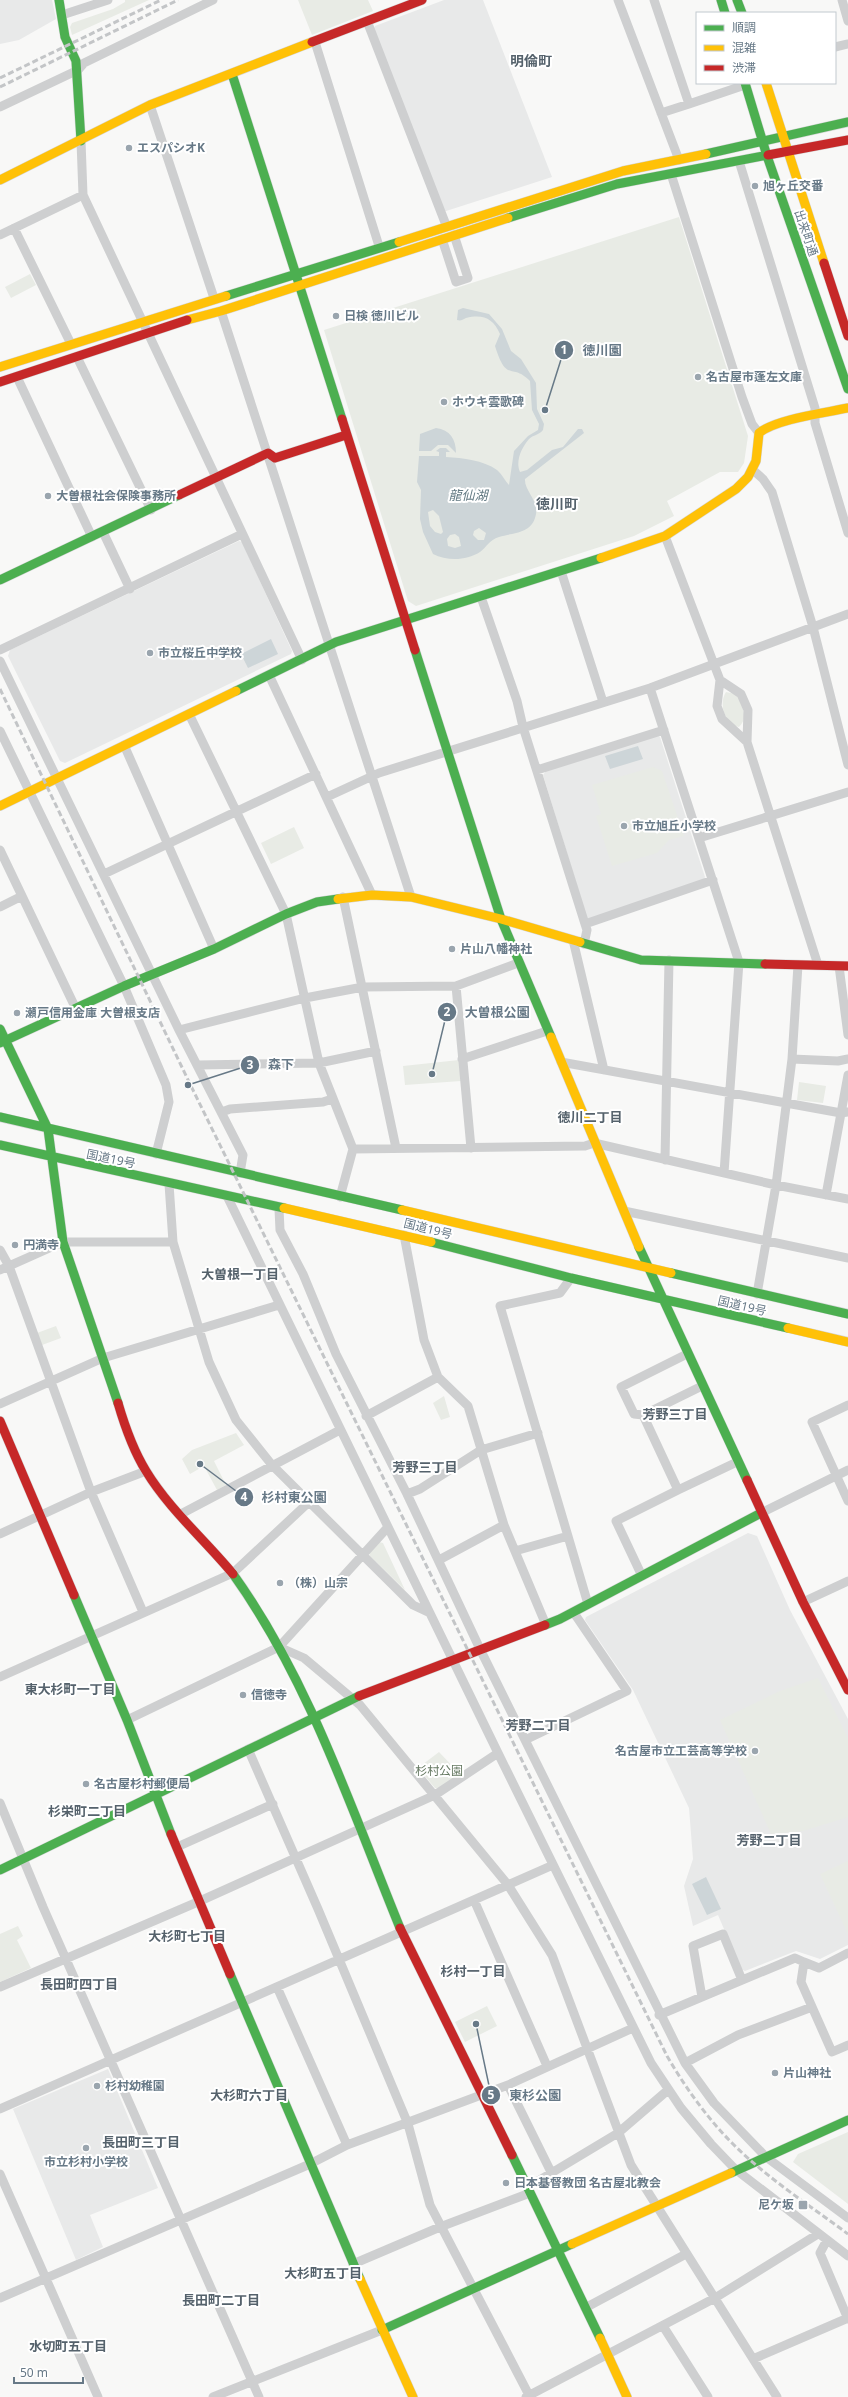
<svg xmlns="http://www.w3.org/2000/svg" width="848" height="2397" font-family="'Noto Sans','Noto Sans JP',sans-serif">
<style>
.built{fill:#e8e9e9}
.green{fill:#e8ebe5}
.water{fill:#cdd5d8;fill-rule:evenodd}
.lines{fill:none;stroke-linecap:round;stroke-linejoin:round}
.fast-casing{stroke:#d5d6d7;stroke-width:10}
.slow-casing{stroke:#d5d6d7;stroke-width:10}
.jam-casing{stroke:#d5d6d7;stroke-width:10}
.street{stroke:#cecfd0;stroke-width:9}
.fast{stroke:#4caf50;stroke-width:9}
.slow{stroke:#ffc107;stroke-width:9}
.jam{stroke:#c62828;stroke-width:9}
.rail{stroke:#c3c5c7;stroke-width:3;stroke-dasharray:6 3;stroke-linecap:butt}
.poi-dot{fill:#9aa5ae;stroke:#fff;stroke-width:1.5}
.labels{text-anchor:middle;stroke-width:4;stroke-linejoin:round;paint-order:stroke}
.poi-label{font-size:12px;font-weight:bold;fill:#677987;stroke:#fff;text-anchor:start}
.street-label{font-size:12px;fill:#677987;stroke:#fff}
.park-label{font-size:12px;fill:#667962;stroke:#fff}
.water-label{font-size:13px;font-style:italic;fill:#637a83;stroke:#fff}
.neighbourhood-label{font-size:13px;font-weight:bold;fill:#55626c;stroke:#fff}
.quarter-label{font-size:14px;font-weight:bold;fill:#55626c;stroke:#fff}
.leader{fill:none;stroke:#677987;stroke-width:1.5}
.callout-dot{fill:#677987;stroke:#fff;stroke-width:1.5}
.mark-label{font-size:12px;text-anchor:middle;font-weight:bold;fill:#fff}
.callout-label{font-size:13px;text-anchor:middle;font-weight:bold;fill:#677987;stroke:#fff;stroke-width:4;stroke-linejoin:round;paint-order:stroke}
</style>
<rect width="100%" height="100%" fill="#f8f8f7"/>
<!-- built -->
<path class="built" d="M0 0H52L56 19 19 40 0 44Z
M444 0H483L552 177 443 212 373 31 375 26Z
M239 541 242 542 292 651 291 654 65 763 60 761 8 656 10 650Z
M658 735 660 737 705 877 703 881 591 919 587 918 543 775 546 771Z
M748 1533 757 1536 790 1610 848 1719V1945L820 1959 796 1951 745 1971 741 1969 718 1915 693 1926 684 1886 693 1859 689 1808 633 1690 585 1620 586 1617Z
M108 2069 158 2188 90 2215 103 2247 76 2260 13 2109Z"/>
<!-- green -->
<path class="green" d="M125 0H149L72 35 70 27 72 23 113 9 125 2Z
M298 0H368L373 11 312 35Z
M679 217 748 436 744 463 738 472H720L667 501 674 516 634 536 416 606 408 601 324 330Z
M30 274 36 285 11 298 5 287Z
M726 692 736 694C742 703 749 718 739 727 725 725 718 704 726 692Z
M653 767 662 771 684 836 669 840 657 853 612 866 596 816 601 814 592 785Z
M294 827 304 848 271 864 261 843Z
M459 1060 461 1081 405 1085 403 1066Z
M799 1082 826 1086 823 1103 797 1100Z
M56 1326 61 1338 42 1345 37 1333Z
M444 1396 450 1417 441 1420 433 1403Z
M236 1433 244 1445 214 1461 226 1485 217 1490 204 1466 190 1474 182 1459 192 1450Z
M379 1542 383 1543 405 1590 370 1556 369 1552Z
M818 1678 848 1738V1817L803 1831 771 1834 720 1720 780 1691Z
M439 1752 461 1775 439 1789 435 1788 418 1768Z
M848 1861V1934L820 1874Z
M18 1926 23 1936 17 1940 31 1968 0 1982V1934Z
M487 2006 497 2026 465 2042 455 2022Z
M848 2132V2204L793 2162 798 2154Z"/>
<!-- water -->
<path class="water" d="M463 308 489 314 502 329 511 351 521 359 536 383 537 409 544 424 543 430C539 435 533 435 529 439 522 447 515 461 520 472L527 470 552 450 563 447 578 429H582L584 433 525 479C524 492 541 501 535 518 530 534 511 533 499 537 489 540 487 547 480 552 466 561 447 561 433 554L423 532 420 519 421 490 417 482 419 456H439V452L436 451 440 448H446L450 452H446V457C463 458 483 460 497 470 502 474 505 481 509 485L514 451 528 436 538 430 539 424 532 410 530 381C511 362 507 384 495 346L500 334C493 318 483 314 466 318 462 320 461 321 457 320L458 310ZM433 510 439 516 443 532 441 534 435 532 430 526 428 512ZM479 528 486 533 484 540H478L473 535 474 531ZM450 535 455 534 459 537 461 546 455 548 448 546 447 539Z
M436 428C450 430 456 439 456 453L448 445H438L431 451H419L420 434Z
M271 639 278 654 248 668 241 654Z
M638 746 643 759 610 769 605 756Z
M706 1877 721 1909 707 1915 692 1884Z"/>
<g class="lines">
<!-- fast casing -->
<g class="fast-casing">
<path id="fast" d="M59 0 65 37 76 61 81 141
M721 0 725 13
M737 0 742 13
M232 74 342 419
M745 83 767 156 848 389
M706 154 848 122
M508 218 617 184 768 155
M226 296 399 242
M0 580 179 495
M415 650 501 919 551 1037
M236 691 336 642 601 558
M580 942 641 960 765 964
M0 1029 48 1129 63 1242 118 1403
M0 1043 124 986 214 949 286 914 317 902 338 899
M0 1117 402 1210
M0 1145 284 1208
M431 1242 571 1278 788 1328
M639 1247 747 1480
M671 1273 848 1314
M233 1574C309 1680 351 1808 400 1928
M74 1595 127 1720 171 1834
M545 1625 560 1619 761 1513
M0 1870 359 1696
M230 1974 360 2279
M512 2155 600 2338
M731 2173 848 2120
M382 2330 572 2244"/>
</g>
<!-- slow casing -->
<g class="slow-casing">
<path id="slow" d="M766 83 824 263
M0 180 150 105 312 42
M399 242 623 171 706 154
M187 320 221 311 508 218
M0 367 226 296
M601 558 665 536 736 489 748 477 756 461 759 433C776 419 825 413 848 408
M0 806 236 691
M338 899 372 895 411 897 501 919 580 942
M551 1037 639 1247
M284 1208 431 1242
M402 1210 671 1273
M788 1328 848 1342
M572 2244 731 2173
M360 2279 413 2397
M600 2338 627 2397"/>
</g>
<!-- jam casing -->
<g class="jam-casing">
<path id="jam" d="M312 42 422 0
M768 155 848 140
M824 263 848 336
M0 382 187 320
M342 419 415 650
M179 495 268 453 275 458 346 435
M765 964 848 966
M118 1403C125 1427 133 1450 146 1471 169 1509 205 1540 233 1574
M0 1421 74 1595
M747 1480 803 1602 848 1690
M359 1696 545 1625
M171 1834 230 1974
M400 1928 512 2155"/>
</g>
<!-- street -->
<path class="street" d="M618 0 679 160
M654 0 689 104 661 113
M842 0 848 21
M62 15 108 0
M367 21 446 225
M315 42 379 246
M835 47 848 44
M689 104 745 85
M150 105 214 298
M0 107 78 70 84 63 213 0
M81 141 83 195 302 660
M739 161 815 408V423L848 533
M671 174 742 397 752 424 759 433
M14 228 71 344
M0 235 83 195
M442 239 456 282 468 278 454 235
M221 311 411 897
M77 357 151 510
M17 377 92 537
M753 470 763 479 772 492 813 627 848 765
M103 532 130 589
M665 536 720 680 717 706 722 719 747 742
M561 571 603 702
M481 597 517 701 523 727 585 924 587 930 584 944
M0 650 242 534
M0 661 179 1030 243 1155 240 1173
M269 675 372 895
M720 680 741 694 748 710 747 742 818 965
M650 688 739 962 724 1173
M189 714 286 914 319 1063 353 1149 340 1197
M0 731 124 986 166 1085 169 1102 156 1154
M124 745 214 949
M537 770 664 730
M327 797 379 773 650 688 848 614
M699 838 848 792
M0 850 76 1009
M104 874 316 774
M343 897 396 1148
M0 907 22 896
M585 924 713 880
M573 940 604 1070
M839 966 848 1035
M456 986 471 1148
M179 1030 305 998 363 987 456 986 518 963
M462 1059 547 1031
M792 1059 838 1061 848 1059
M561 1062 841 1113 848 1112
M198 1065 319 1063 376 1051
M222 1112 230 1109 323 1102 332 1099
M353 1149 585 1146 594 1143 776 1185 848 1199
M665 1160 669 960
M169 1184 173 1242 209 1362 236 1420 272 1465 413 1605 430 1613
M826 1195 848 1075
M227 1196 498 1753 651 2063 681 2108 711 2144 735 2169 848 2256
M279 1209 280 1230 303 1274 336 1354 407 1494 480 1649 685 2063 714 2103 766 2157 848 2218
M624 1211 848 1258
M404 1235 424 1340 438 1377 468 1406 504 1525 546 1625
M0 1250 9 1266 91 1492 143 1612
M0 1270 63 1242H173
M571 1278 560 1293 500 1306 588 1604
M757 1294 776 1185 792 1059 798 965
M687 1354 621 1387 634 1414 643 1415 702 1386
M0 1404 103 1358 279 1305
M848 1405 812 1422 848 1501
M643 1415 678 1490 737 1462
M366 1416 438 1377
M407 1494 420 1489 481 1450 538 1433
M761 1513 848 1470
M179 1515 340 1430
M0 1534 91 1492 146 1471
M515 1551 568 1536
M439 1560 504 1525
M642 1576 616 1521 678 1490
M803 1602 848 1581
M279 1647 304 1658 360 1705 508 1885 552 1955 631 2165 777 2397
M0 1677 233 1573 309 1502
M127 1720 279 1647 388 1527
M525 1740 627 1691 574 1613
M248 1749 318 1909 408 2124 430 2205 530 2397
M0 1803 43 1907 259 2397
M177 1847 273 1804
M474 1900 547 2066
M804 1962 819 1968 848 1953
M0 1987 200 1901 435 1795 498 1753
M277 1987 347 2145
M702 1997 693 1946 723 1934 742 1980
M659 2015 795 1958 804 1962 801 1982 832 2052 848 2045
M685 2063 738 2035 812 2007
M508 2085 552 2174
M0 2109 553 1865
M0 2174 98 2397
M528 2187 618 2133 668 2090
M827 2240 820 2253 848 2319
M353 2264 440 2227 530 2193
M0 2298 310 2164 347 2145 508 2085 633 2028
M585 2308 686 2254
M663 2326 708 2397
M753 2359 848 2318
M213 2397 382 2330
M526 2397 715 2298 818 2234"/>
<!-- fast -->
<use href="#fast" class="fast"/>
<!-- slow -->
<use href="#slow" class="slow"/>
<!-- jam -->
<use href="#jam" class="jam"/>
<!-- rail -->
<path class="rail" d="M0 78 161 0
M0 87 178 0
M0 689 191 1086 667 2056C685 2087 707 2118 733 2144 767 2178 809 2205 848 2234"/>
</g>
<!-- markers -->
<g class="poi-dot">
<circle cx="129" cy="148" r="4"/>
<circle cx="755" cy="186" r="4"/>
<circle cx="336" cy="316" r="4"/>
<circle cx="698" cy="377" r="4"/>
<circle cx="444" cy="402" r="4"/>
<circle cx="48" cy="496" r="4"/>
<circle cx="150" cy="653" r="4"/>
<circle cx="624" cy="826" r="4"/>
<circle cx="452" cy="949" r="4"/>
<circle cx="17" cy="1013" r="4"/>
<circle cx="15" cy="1245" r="4"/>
<circle cx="280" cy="1583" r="4"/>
<circle cx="243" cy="1695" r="4"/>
<circle cx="755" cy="1751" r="4"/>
<circle cx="86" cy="1784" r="4"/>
<circle cx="775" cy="2073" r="4"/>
<circle cx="97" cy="2086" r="4"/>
<circle cx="86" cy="2148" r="4"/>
<circle cx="506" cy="2183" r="4"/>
<rect x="798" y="2200" width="10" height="10" rx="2"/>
</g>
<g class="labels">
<!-- poi labels -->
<g class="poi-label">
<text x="137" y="152">エスパシオK</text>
<text x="763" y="190">旭ヶ丘交番</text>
<text x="344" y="320">日検 徳川ビル</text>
<text x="706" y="381">名古屋市蓬左文庫</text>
<text x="452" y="406">ホウキ雲歌碑</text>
<text x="56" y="500">大曽根社会保険事務所</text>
<text x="158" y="657">市立桜丘中学校</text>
<text x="632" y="830">市立旭丘小学校</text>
<text x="460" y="953">片山八幡神社</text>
<text x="25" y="1017">瀬戸信用金庫 大曽根支店</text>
<text x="23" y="1249">円満寺</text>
<text x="288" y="1587">（株）山宗</text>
<text x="251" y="1699">信徳寺</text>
<text x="747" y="1755" text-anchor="end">名古屋市立工芸高等学校</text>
<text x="94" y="1788">名古屋杉村郵便局</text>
<text x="783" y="2077">片山神社</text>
<text x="105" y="2090">杉村幼稚園</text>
<text x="86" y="2166" text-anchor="middle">市立杉村小学校</text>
<text x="514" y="2187">日本基督教団 名古屋北教会</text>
<text x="794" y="2209" text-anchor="end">尼ケ坂</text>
</g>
<!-- street labels -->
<g class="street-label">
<text transform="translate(806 233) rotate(71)" y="4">出来町通</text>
<text transform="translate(111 1159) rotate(12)" y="4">国道19号</text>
<text transform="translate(428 1229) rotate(14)" y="4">国道19号</text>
<text transform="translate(742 1306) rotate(13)" y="4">国道19号</text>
</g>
<!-- park labels -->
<g class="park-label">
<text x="439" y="1775">杉村公園</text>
</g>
<!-- water labels -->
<g class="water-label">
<text x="468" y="500">龍仙湖</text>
</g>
<!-- neighbourhood labels -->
<g class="neighbourhood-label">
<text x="590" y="1122">徳川二丁目</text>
<text x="240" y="1279">大曽根一丁目</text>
<text x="675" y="1419">芳野三丁目</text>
<text x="425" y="1472">芳野三丁目</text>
<text x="70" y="1694">東大杉町一丁目</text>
<text x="538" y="1730">芳野二丁目</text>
<text x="87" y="1816">杉栄町二丁目</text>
<text x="769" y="1845">芳野二丁目</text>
<text x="187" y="1941">大杉町七丁目</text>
<text x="473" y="1976">杉村一丁目</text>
<text x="79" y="1989">長田町四丁目</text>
<text x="249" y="2100">大杉町六丁目</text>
<text x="141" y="2147">長田町三丁目</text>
<text x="323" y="2278">大杉町五丁目</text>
<text x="221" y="2305">長田町二丁目</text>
<text x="68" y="2351">水切町五丁目</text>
</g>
<!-- quarter labels -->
<g class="quarter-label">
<text x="531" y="66">明倫町</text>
<text x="557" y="509">徳川町</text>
</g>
</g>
<!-- callouts -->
<path class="leader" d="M545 410L564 350M432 1074L447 1012M188 1085L250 1065M200 1464L244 1497M476 2024L491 2095"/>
<g class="callout-dot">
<circle cx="545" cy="410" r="4"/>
<circle cx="432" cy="1074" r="4"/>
<circle cx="188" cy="1085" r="4"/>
<circle cx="200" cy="1464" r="4"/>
<circle cx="476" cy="2024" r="4"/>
<circle cx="564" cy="350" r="10"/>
<circle cx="447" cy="1012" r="10"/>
<circle cx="250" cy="1065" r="10"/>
<circle cx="244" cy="1497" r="10"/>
<circle cx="491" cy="2095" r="10"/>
</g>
<g class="mark-label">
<text x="564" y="354">1</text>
<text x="447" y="1016">2</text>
<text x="250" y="1069">3</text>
<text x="244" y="1501">4</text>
<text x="491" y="2099">5</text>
</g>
<g class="callout-label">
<text x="602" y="355">徳川園</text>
<text x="497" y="1017">大曽根公園</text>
<text x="281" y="1069">森下</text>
<text x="294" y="1502">杉村東公園</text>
<text x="535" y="2100">東杉公園</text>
</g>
<!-- legend -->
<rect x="696" y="12" width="140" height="72" fill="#ffffff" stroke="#c2c9cf"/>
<rect x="704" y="25" width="20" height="6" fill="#4caf50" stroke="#c2c9cf"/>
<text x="732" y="32" font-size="12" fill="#677987">順調</text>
<rect x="704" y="45" width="20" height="6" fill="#ffc107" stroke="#c2c9cf"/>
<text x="732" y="52" font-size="12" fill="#677987">混雑</text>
<rect x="704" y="65" width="20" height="6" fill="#c62828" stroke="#c2c9cf"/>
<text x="732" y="72" font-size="12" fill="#677987">渋滞</text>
<!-- scale -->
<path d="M14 2377v6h69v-6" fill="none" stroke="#677987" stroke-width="2"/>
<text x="20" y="2377" font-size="12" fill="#677987" stroke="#ffffff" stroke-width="3" paint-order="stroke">50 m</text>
</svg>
